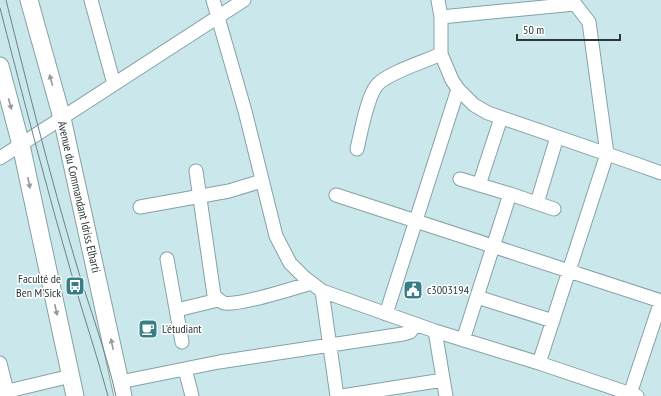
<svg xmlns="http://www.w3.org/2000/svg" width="661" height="396" font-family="'PT Sans Narrow',sans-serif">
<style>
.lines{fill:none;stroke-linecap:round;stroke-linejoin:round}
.minor-casing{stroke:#85a1a4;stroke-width:15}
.major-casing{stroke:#85a1a4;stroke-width:19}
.minor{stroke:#fff;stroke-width:13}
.major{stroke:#fff;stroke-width:17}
.tram{stroke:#6e8284;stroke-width:1}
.oneway{fill:#959b9c}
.labels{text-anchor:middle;stroke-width:3;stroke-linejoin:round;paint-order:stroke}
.street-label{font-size:12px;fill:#2b3738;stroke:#fff}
.poi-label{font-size:12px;fill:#2b3738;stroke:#fff;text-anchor:start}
</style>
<rect width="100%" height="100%" fill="#cae8eb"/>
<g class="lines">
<!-- minor casing -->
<g class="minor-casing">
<path id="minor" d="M91 0 114 84
M213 0 245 111 276 236 290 263 305 278 322 291 435 331 539 363 637 396
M438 0 441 17V54L452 80 458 89 474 105 488 113 636 164 661 173
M441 17 575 4 589 22 607 154 539 363
M357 149C361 132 367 97 377 85 387 73 426 61 441 54
M0 158 244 0
M196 171 214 295C217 298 219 301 224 303 237 306 295 288 311 283
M460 179 510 194 554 209
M479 185 501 118
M336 195 661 301
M537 203 557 137
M140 207 229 191 262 181
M167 259 182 342
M322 291 337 396
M477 297 553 321
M177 310 218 300
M386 314 458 89
M435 331 446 396
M463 340 510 194
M0 363 7 391
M185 369 192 396
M120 382 219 362 403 334 410 332 416 324
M0 393 71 376
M630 394 661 301
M342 396 443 380"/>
</g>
<!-- major casing -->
<g class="major-casing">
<path id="major" d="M29 0 62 118 123 396
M0 66 21 145 75 396"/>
</g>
<!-- minor -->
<use href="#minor" class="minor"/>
<!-- major -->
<use href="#major" class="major"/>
<!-- tram -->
<path class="tram" d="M6 0C28 88 50 176 76 263 89 307 106 351 116 396
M0 8C24 101 48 194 75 286 86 323 98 359 108 396"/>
</g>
<!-- one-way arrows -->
<defs><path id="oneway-solid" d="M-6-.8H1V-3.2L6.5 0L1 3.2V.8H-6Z"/></defs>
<g class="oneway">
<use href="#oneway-solid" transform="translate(51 80) rotate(-105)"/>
<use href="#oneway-solid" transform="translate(10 104) rotate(75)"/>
<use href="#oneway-solid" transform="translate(29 183) rotate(78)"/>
<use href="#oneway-solid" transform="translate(56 310) rotate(78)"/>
<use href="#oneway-solid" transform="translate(112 344) rotate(-102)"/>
</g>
<!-- icons -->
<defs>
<g id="bus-square" transform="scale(1)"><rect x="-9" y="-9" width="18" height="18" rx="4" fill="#377f86" stroke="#fff"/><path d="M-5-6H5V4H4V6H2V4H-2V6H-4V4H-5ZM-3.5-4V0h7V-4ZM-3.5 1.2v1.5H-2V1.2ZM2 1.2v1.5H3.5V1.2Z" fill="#fff"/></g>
<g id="civic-square" transform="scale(1)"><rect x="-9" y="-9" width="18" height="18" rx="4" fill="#377f86" stroke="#fff"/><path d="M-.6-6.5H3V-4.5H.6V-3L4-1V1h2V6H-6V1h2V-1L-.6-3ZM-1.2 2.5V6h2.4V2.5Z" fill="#fff"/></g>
<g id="cafe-square" transform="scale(1)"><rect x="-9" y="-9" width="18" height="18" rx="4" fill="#377f86" stroke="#fff"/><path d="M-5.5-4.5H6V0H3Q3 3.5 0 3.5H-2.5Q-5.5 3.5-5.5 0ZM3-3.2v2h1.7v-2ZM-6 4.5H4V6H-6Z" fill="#fff"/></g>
</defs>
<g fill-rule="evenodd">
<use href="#bus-square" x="75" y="286"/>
<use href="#civic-square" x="413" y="290"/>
<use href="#cafe-square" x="148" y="329"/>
</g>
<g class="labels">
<!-- street labels -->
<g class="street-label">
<text transform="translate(79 197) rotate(77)" y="4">Avenue du Commandant Idriss Elharti</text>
</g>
<!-- poi labels -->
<g class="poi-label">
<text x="61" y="283" text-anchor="end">Faculté de<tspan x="61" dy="14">Ben M'Sick</tspan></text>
<text x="427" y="294">c3003194</text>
<text x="162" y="333">L'étudiant</text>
</g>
</g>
<!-- scale -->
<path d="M517 34v6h103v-6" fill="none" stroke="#2b3738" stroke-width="2"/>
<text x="523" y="34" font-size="12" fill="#2b3738" stroke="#ffffff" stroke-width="3" paint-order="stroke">50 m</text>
</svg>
